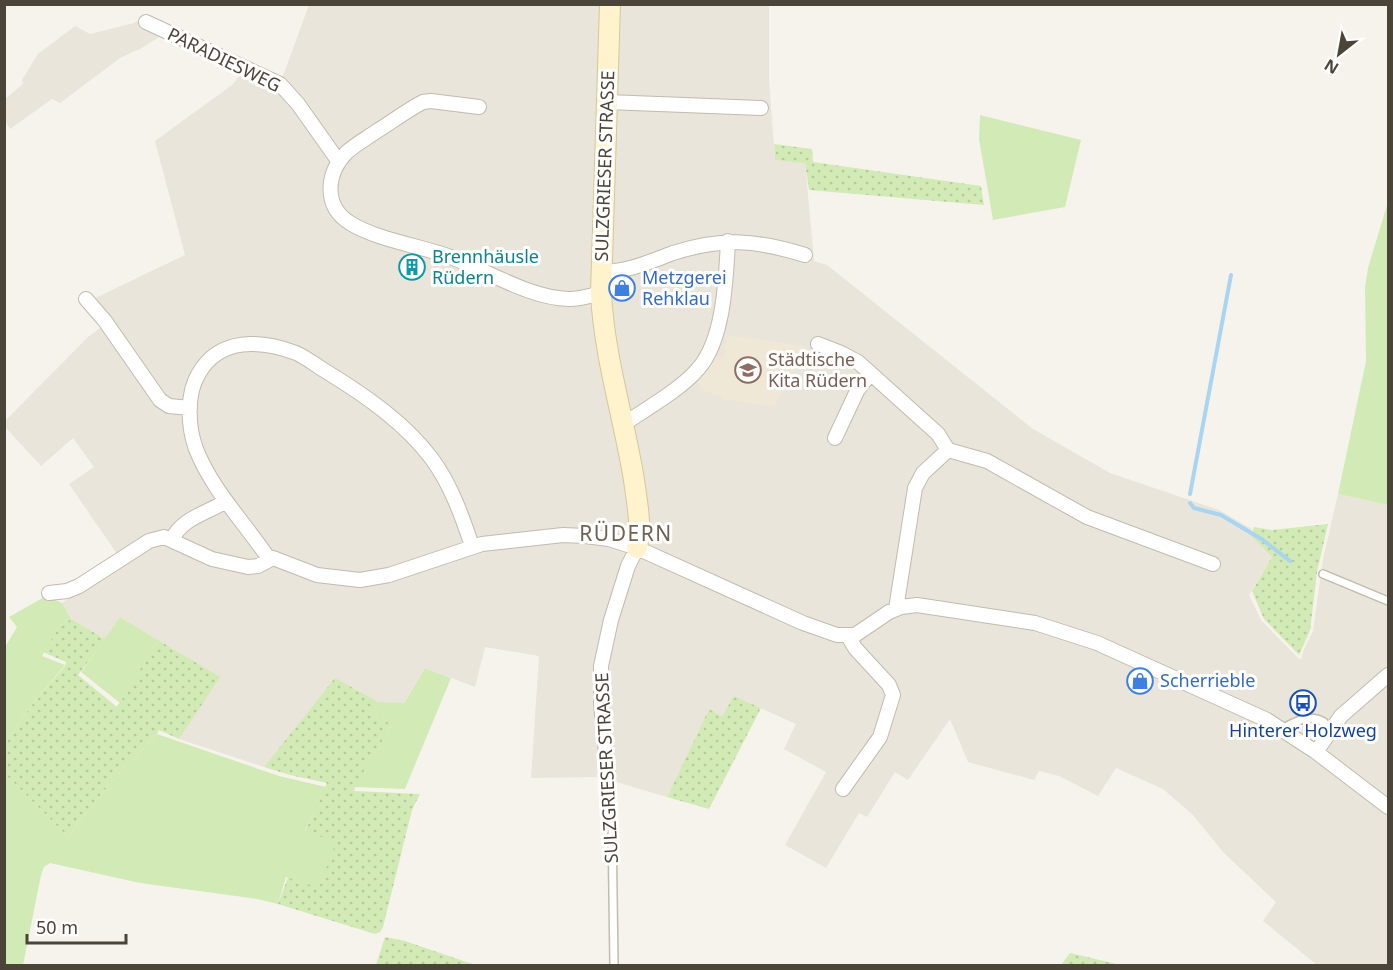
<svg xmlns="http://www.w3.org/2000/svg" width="1393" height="970" font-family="'Noto Sans',sans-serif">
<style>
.residential{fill:#eae5da}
.education{fill:#efe8d6}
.grass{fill:url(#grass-dots)}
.garden{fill:#d2eab5}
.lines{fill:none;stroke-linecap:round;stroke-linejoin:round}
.stream{stroke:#a9d4f2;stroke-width:4}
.lane-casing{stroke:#c2bbae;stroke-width:10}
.street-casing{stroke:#c2bbae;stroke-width:16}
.secondary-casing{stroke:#d6c79b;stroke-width:22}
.lane{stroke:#fff;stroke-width:7}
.street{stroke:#fff;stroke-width:14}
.secondary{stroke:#fff3cd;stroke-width:20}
.labels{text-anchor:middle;stroke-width:6;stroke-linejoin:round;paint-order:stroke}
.street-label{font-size:18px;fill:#4b4439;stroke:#fff}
.culture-label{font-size:18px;fill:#0d838f;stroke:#fff;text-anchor:start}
.shop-label{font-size:18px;fill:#366cbe;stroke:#fff;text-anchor:start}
.education-label{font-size:18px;fill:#785e54;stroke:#fff;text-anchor:start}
.transit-label{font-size:18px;fill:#164399;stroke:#fff}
.quarter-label{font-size:21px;letter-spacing:1.5px;fill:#6e6250;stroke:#fff}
</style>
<defs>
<pattern id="grass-dots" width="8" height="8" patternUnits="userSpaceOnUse" patternTransform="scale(1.5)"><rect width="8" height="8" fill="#d2eab5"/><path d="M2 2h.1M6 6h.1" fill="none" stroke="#b6ca9c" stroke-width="1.8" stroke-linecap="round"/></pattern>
</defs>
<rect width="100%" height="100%" fill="#f6f3ec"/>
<!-- residential -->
<path class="residential" d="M309 5H769V80L775 160 805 162 814 261 827 265 1033 429 1110 473 1219 510 1252 529 1251 536 1272 557 1249 595 1261 620 1299 659H1301L1304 649 1313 631 1323 559 1338 494 1388 505V965H1317L1263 921 1276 902 1224 853 1192 814 1163 789 1116 768 1098 796 1059 776 1039 771 1034 780 968 762 950 719 908 780 895 772 867 817 859 813 826 868 785 845 826 772 784 749 796 724 734 696 722 716 709 709 667 797 599 777 531 778 539 656 485 647 475 687 425 668 403 704 378 702 335 679 264 767 179 739 219 677 120 617 105 639 71 619 62 603 124 564 69 484 94 467 73 438 41 466 5 427V421L88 337 104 325 91 300 185 255 155 141 232 85 244 70 281 81Z
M137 21 164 34 142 48 120 58 60 103 52 99 10 129 5 121V99L23 84 22 80 38 54 75 26 90 34 134 23Z"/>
<!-- education -->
<path class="education" d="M727 335 807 347 774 407 721 399V395L705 392 694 378 711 356 724 357Z"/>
<!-- grass -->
<path class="grass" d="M774 144 812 149 813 162 981 186 984 205 809 190 805 163 775 160Z
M1328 524 1317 572 1310 631 1299 655 1264 619 1252 591 1272 557 1251 536 1254 527 1272 530Z
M71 619 105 639 78 675 117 707 158 640 220 677 179 739 159 730 157 734 110 783 68 837 5 774V743L31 706 65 666 66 662 43 652 58 628Z
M335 678 378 702 372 712 392 725 355 787 354 791 420 794 412 810 383 927 380 932 375 934 278 904 305 832 327 783 290 775 264 767Z
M734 696 761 708 709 809 667 797 709 709 722 716Z
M385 937 405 941 475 965H376Z
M1070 953 1117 964 1061 965Z"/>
<!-- garden -->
<path class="garden" d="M980 115 1081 140 1065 207 993 220 979 139Z
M1388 202V505L1338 494 1366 361 1365 287 1368 268Z
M46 596 62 603 71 619 58 628 42 656 65 665 31 706 5 743V647L17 627 9 617Z
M120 617 158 640 120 703 81 672Z
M425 668 451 678 405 789 354 787 392 725 371 712 378 702 404 703Z
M157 734 279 776 326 787 305 831 336 842 319 888 286 877 278 904 257 899 140 883 50 863 44 867 41 875 23 965H5V774L68 837 110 783Z"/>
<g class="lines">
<!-- stream -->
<path class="stream" d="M1190 494 1231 275
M1190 503 1194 508 1221 515 1263 540 1290 561"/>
<!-- lane casing -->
<g class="lane-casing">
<path id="lane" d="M1323 574 1388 601
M1281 729C1296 722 1308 713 1324 722L1328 732
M609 782 612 821 614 966"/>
</g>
<!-- street casing -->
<g class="street-casing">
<path id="street" d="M146 22 280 84 298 104 339 162
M607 102 761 108
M479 107 431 101 423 102C407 110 392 122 377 131 367 138 356 144 347 152 326 173 323 206 350 223 376 239 415 245 445 255 484 268 527 298 569 299 580 299 590 296 601 293
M602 272C627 272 649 262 673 253 723 237 756 240 805 255
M86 299 105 321 160 400 169 406 190 408
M818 344 841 353 858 362 938 434 948 450
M624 424C647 408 680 390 698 369 724 340 726 279 728 241
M835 438 857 391 870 374
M948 450 987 461 1087 517 1213 564
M172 540C181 518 208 513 226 501
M269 559C245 523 212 490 196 449 188 427 186 394 199 373 220 337 261 340 296 353 307 358 317 366 327 372 366 396 405 423 432 459 451 485 462 516 472 546
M49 593 67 591 79 586 149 541 164 537 212 559 248 567 258 566 273 558 317 575 360 580 389 575 482 544 563 535 585 536 609 539 637 548 803 623 837 635H855L889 612 901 607 917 605 1035 623 1097 643 1267 720 1316 752 1388 807
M896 609 915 488 923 473 948 450
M1316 752 1341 716 1388 675
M609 782 601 704V666L611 620 628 566 637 548
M843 789 880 737 893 695 889 685 855 648 848 636"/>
</g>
<!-- secondary casing -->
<g class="secondary-casing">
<path id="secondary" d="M610 4 601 293C604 356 624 418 634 480 637 503 642 525 637 548"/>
</g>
<!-- lane -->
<use href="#lane" class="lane"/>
<!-- street -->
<use href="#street" class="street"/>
<!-- secondary -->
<use href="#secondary" class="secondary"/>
</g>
<!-- icons -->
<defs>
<g id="building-ring" transform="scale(1.35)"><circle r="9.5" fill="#fff" stroke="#0f9aa8" stroke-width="1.5"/><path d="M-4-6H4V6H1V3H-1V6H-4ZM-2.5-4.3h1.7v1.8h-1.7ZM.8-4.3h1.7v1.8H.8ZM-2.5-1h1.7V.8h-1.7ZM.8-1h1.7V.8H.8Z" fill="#0f9aa8"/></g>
<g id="shop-ring" transform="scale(1.35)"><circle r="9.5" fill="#fff" stroke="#3f7fe0" stroke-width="1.5"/><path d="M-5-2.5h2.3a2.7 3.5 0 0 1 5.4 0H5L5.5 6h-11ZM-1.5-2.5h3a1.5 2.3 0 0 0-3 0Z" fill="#3f7fe0"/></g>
<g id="school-ring" transform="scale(1.35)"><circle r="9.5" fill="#fff" stroke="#8d6e63" stroke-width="1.5"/><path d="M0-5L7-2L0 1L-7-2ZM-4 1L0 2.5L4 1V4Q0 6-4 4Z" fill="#8d6e63"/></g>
<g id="bus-ring" transform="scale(1.35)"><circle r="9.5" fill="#fff" stroke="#1a4fb4" stroke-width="1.5"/><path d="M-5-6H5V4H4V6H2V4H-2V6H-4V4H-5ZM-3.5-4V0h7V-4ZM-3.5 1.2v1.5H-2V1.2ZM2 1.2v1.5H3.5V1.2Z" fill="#1a4fb4"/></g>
</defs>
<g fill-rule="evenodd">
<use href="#building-ring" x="412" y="267"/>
<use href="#shop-ring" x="622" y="288"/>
<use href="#school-ring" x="748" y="370"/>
<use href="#shop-ring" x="1140" y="681"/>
<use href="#bus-ring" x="1303" y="703"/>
</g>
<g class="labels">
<!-- street labels -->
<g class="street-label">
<text transform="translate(224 60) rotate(26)" y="6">PARADIESWEG</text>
<text transform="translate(605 166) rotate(-88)" y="6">SULZGRIESER STRASSE</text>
<text transform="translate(607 768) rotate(-93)" y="6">SULZGRIESER STRASSE</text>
</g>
<!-- culture labels -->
<g class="culture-label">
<text x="432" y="263">Brennhäusle<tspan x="432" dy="21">Rüdern</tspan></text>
</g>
<!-- shop labels -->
<g class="shop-label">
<text x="642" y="284">Metzgerei<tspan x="642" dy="21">Rehklau</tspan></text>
<text x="1160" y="687">Scherrieble</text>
</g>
<!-- education labels -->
<g class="education-label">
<text x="768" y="366">Städtische<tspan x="768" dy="21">Kita Rüdern</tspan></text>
</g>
<!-- transit labels -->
<g class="transit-label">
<text x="1303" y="737">Hinterer Holzweg</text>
</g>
<!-- quarter labels -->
<g class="quarter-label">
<text x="626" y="541">RÜDERN</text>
</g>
</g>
<!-- border -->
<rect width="1393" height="970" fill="none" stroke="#4b4439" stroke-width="12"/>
<!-- north arrow -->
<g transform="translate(1339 54) rotate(211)" stroke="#ffffff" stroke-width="4.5" paint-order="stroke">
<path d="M0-4.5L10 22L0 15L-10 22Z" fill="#4b4439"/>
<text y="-9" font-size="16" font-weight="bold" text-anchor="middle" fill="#4b4439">N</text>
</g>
<!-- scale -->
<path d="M27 934v9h99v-9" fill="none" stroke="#4b4439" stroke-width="3"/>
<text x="36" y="934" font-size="18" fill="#4b4439" stroke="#ffffff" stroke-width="4.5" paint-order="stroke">50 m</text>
</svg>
